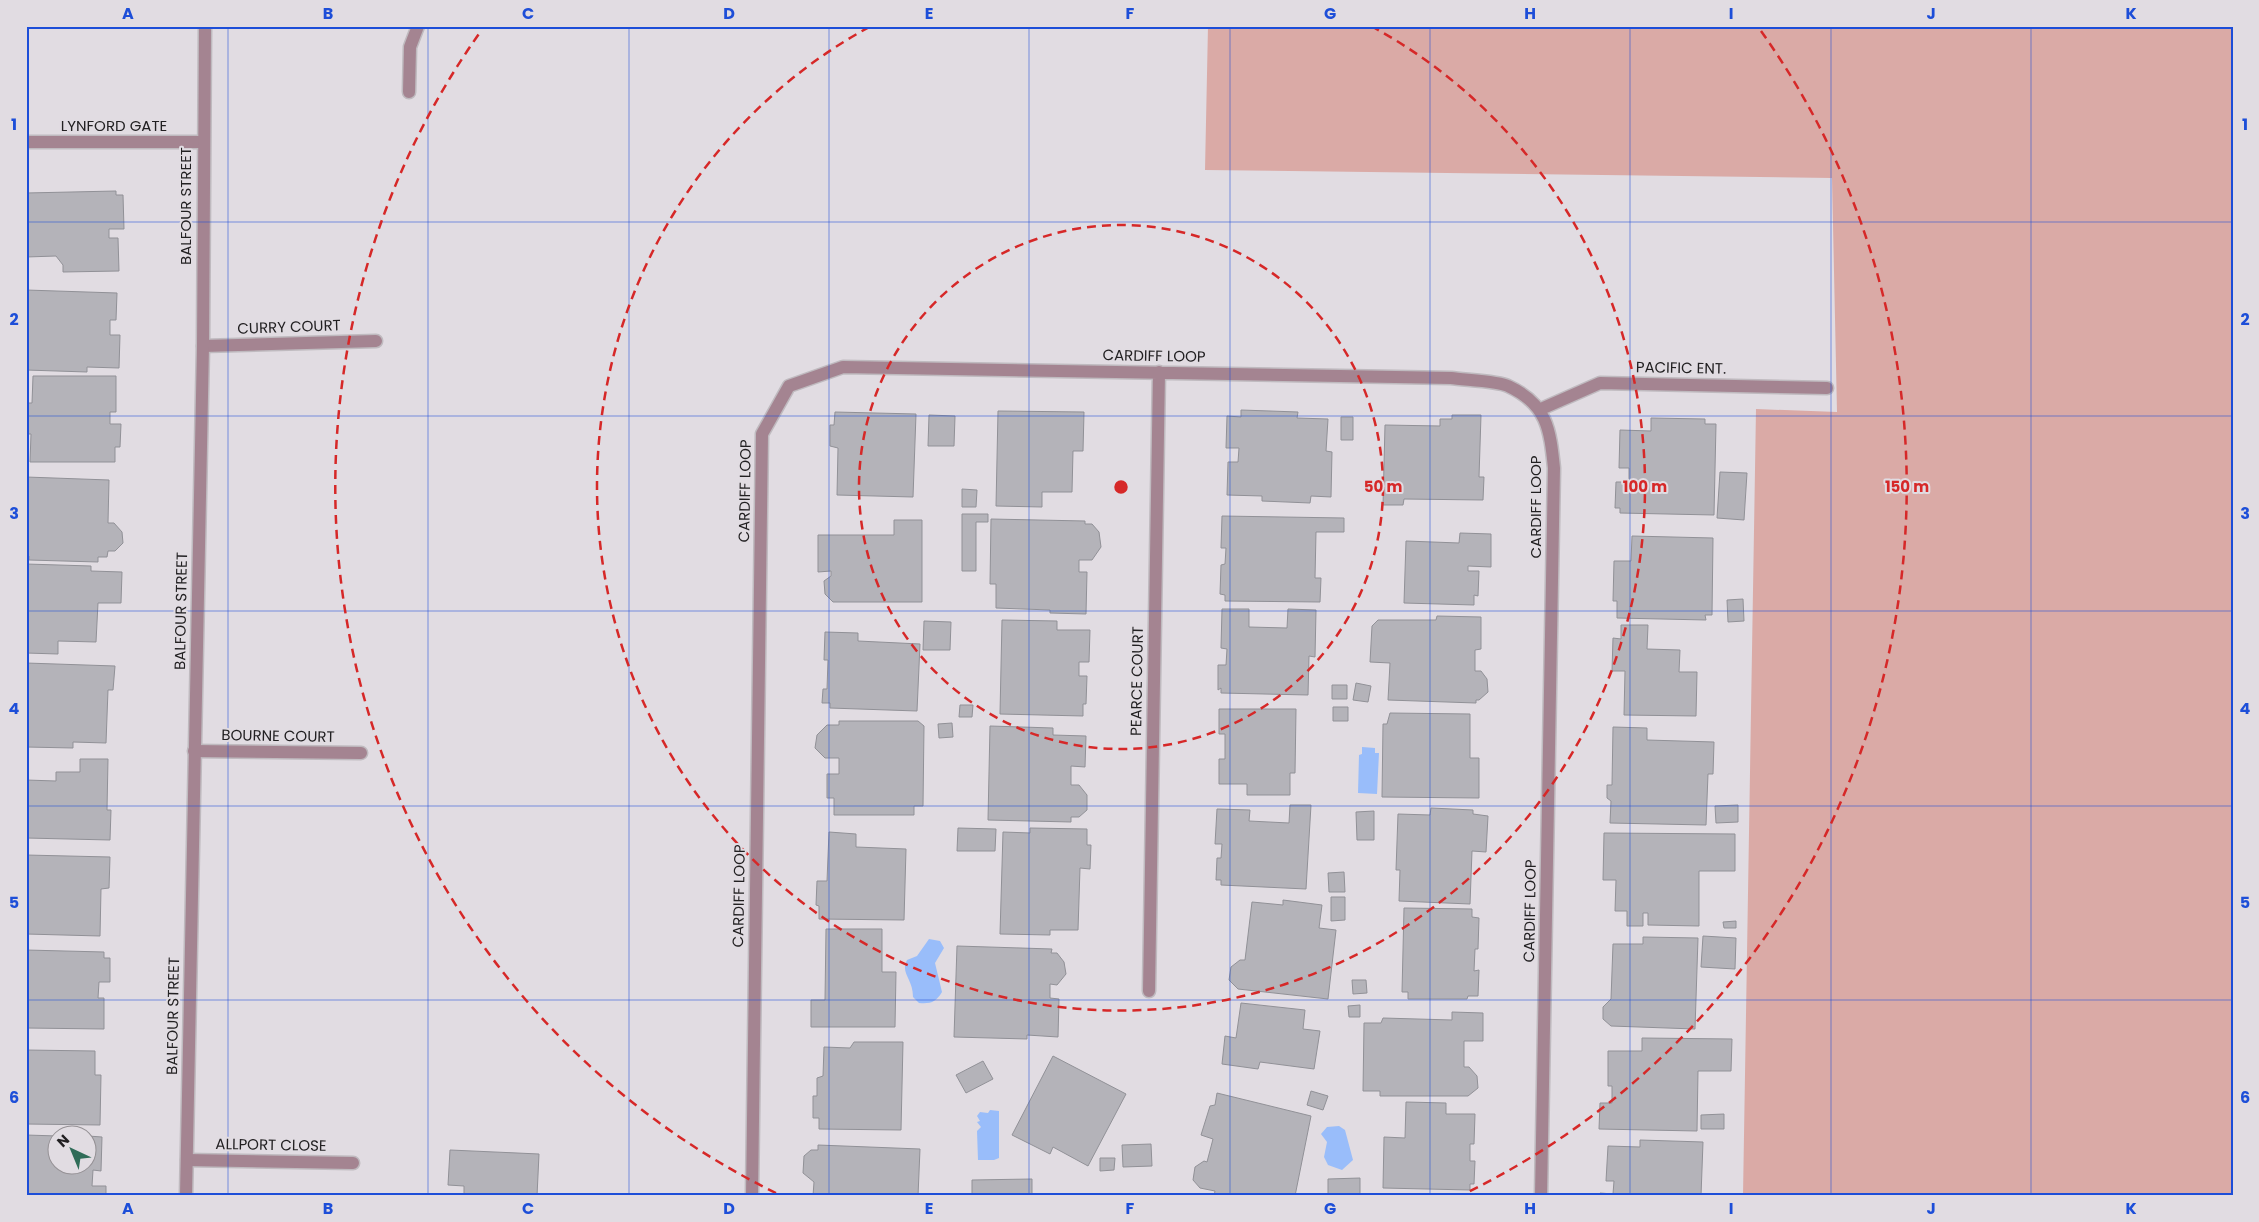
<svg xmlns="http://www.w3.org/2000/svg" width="2259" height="1222" font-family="Poppins,sans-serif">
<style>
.green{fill:#daaaa6}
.water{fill:#99bdfa}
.building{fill:#b4b3b9;stroke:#919197}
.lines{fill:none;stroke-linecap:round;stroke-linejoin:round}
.service-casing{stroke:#bfbabf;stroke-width:15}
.minor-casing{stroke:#bfbabf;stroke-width:15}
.tertiary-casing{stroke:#bfbabf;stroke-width:15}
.service{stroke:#a48491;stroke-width:12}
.minor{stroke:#a48491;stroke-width:12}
.tertiary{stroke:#a48491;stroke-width:12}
.grid{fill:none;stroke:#1d4ed8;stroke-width:1;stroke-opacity:0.55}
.ring{fill:none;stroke:#d62828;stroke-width:2.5;stroke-dasharray:9 6}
.labels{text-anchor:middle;stroke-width:4;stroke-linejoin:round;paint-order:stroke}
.street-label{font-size:15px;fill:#222022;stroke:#e1dce2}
.centre{fill:#d62828;stroke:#e1dce2;stroke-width:2.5}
.ring-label{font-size:15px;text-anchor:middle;font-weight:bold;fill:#d62828;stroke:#e1dce2;stroke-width:4;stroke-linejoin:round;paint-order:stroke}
.neatline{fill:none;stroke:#1d4ed8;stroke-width:2}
.grid-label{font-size:16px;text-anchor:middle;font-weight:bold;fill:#1d4ed8}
</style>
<rect width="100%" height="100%" fill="#e1dce2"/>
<!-- green -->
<path class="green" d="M1208 26H2233V1196H1743L1756 409 1837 412 1832 178 1205 170Z"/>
<!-- water -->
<path class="water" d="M1362 747 1375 748V753H1379L1377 794 1358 793 1359 755 1362 754Z
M929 939 940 941 944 948 935 963 942 992C936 1002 931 1004 919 1003L913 997C913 978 900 974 907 960L917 956Z
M990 1110 999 1111V1158L994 1160H978L977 1131 981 1127 977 1122 980 1121 977 1116 980 1112 988 1113Z
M1339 1126 1345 1130 1353 1160 1342 1170 1328 1165 1324 1157 1327 1142 1321 1134 1327 1127Z"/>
<!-- building -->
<path class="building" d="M116 191V195H123L124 229H109V238H118L119 271 63 272V265L56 256 26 257V193Z
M26 290 117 293 116 320H110V335H120L119 368 87 367V372L26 370Z
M33 376H116V412H110V424H121L120 447H115V462H30L31 434H26V403H32Z
M1241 410 1298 412 1297 418 1328 419 1326 451 1332 452 1331 497 1311 496 1310 503 1262 501V496L1227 495 1228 462H1238L1239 448H1226L1227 416 1241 417Z
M998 411 1084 412 1083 451H1073L1072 492H1042V507L996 506Z
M835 412 916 414 913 497 837 495 838 448 830 446V425H834Z
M929 415 955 416 954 446H928Z
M1452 415H1481L1479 477H1484L1483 500 1404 499 1403 505H1383L1385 425 1440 426V419H1452Z
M1341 417H1353V440H1341Z
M1651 418 1705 419V424H1716L1714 515 1620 513V508H1615L1616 482H1629V468H1619L1620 430 1651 431Z
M1720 472 1747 473 1744 520 1717 518Z
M26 477 109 480 108 523H114L122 532 123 543 115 551H108L107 557H98V562L29 560V556H26Z
M962 489 977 490 976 507H962Z
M962 514H988V522H976V571H962Z
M1222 516 1344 518V532H1316L1315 578H1321L1320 602 1225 601V595L1220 594 1221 565 1225 564 1226 548H1221Z
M991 519 1085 521V524H1092L1099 532 1101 547 1092 560H1079V572H1087L1086 614 1050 613V610L996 608V584H990Z
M894 520H922V602H833L825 594 824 581 831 576V571L818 572V535H894Z
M1460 533 1491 534V567L1468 566V571H1479L1478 596 1474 595V605L1404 603 1406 541 1459 543Z
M1632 536 1713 538 1712 615H1705L1706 620 1617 618V601H1613L1614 561H1631Z
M26 564 91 566V571L122 572 121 603H98L96 642 58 641V654L26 653Z
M1743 599 1744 621 1728 622 1727 600Z
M1222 609H1249V627L1287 628 1288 609 1316 610 1315 657 1309 656 1308 695 1221 693V688L1218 690V665H1226L1227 649 1221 648Z
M1437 616 1481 617V649L1475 650V671H1481L1487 679 1488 692 1479 700H1476V703L1388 700 1390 663 1370 662 1372 626 1378 620H1436Z
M1002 620 1057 621V630H1090L1089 662H1079V676H1087L1086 704H1083V716L1000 714Z
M924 621 951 622 950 650H923Z
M1621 625H1648L1647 649 1680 650 1679 672H1697L1696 716 1624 715 1625 671H1612L1613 638 1621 639Z
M825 632 858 633V641L920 644 917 711 830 708V703H822L823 689H827L828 660H824Z
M26 663 115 666 113 690H108L106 743 73 742V748L26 747Z
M1356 683 1371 686 1368 702 1353 700Z
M1332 685H1347V699H1332Z
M960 705H973L972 717H959Z
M1333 707H1348V721H1333Z
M1219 709H1296L1295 773H1290V795H1247V784H1219V759H1225V734H1219Z
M1390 713 1470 714V758H1479V798L1382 797 1383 724H1387Z
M839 721H918L924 726 923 806H914V815H834V798H827V774H839V758H825L815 748 817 735 827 725H839Z
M952 723 953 737 939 738 938 724Z
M990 726 1053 728V735L1086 736 1085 767 1071 766V785H1079L1087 795V810L1079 817H1071V822L988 820Z
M1613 727 1647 728V740L1714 742 1713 774H1708L1706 825 1610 823 1611 801 1607 798V785H1612Z
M80 759H108L107 810H111L110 840 26 838V780L56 781V772H80Z
M1290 805H1311L1306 889 1221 885V880H1216L1217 858H1221L1222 844H1215L1217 809 1250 810 1249 821 1289 823Z
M1738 805V822L1716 823 1715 806Z
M1431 808 1473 810V814L1488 816 1486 852 1472 851 1470 904 1399 901 1400 870H1396L1398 814 1430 815Z
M1374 811V840H1357L1356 812Z
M958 828 996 829 995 851H957Z
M1030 828 1087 829V845H1091L1090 869 1080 868 1078 930H1050V935L1000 934 1003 832 1030 833Z
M829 832 856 834V847L906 849 904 920 819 919V906L816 905 817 881H827Z
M1604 833 1735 834V871H1699V926L1648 925V913H1643V926H1627V911H1615L1616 880H1603Z
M26 855 110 857 109 888 101 889 100 936 26 934Z
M1344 872 1345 892H1329L1328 873Z
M1331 897H1345V920L1331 921Z
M1283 900 1322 905 1319 928 1336 930 1328 999 1238 989 1229 980 1231 967 1240 960H1245L1252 902 1283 905Z
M1404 908 1472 909V917L1479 918 1478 949H1475L1474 971 1479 970 1478 996H1468L1467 999H1408V992H1402Z
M1736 921V928H1724L1723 922Z
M826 929H882V972H896L895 1027H811V1000H825Z
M1703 936 1736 938 1735 969 1701 967Z
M1643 937 1698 938 1695 1029 1611 1026 1603 1019V1007L1611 999 1613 944H1643Z
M957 946 1052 949 1051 953H1057L1064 962 1066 974 1057 985 1050 984V998L1059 999 1058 1037 1027 1035V1039L954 1037Z
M26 950 104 952V958H110V982H99L98 998H104V1029L26 1028Z
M1352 980H1366L1367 993 1353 994Z
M1241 1003 1305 1010 1303 1029 1320 1031 1314 1069 1260 1062 1258 1069 1222 1064 1225 1036 1236 1038Z
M1360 1005V1017H1349L1348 1006Z
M1452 1012 1483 1013V1041H1464V1067H1469L1477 1076 1478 1088 1468 1096H1380V1091H1363L1364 1023H1381L1383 1018 1452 1020Z
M1642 1038 1732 1039 1731 1071H1698L1697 1131 1599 1129 1600 1103H1612V1086H1608V1051H1642Z
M854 1042H903L901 1130 819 1129V1118H813V1096H817V1078L823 1076 824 1047 850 1048Z
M26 1050 95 1051V1075H101L100 1125 26 1124Z
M1053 1056 1126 1094 1088 1166 1053 1147 1050 1154 1012 1135Z
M983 1061 993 1079 966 1093 956 1075Z
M1311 1091 1328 1096 1323 1110 1307 1105Z
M1217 1093 1311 1116 1295 1196H1214L1215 1191 1200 1188 1193 1180 1195 1167 1204 1161 1207 1162 1213 1139 1201 1135 1210 1106 1215 1105Z
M1406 1102 1446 1103V1114H1475L1474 1144H1470V1161H1475L1474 1184H1470V1190L1383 1188 1384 1137 1405 1138Z
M1724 1114V1129H1701V1115Z
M26 1135 58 1136V1164H88V1136L102 1137 101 1171 93 1170 92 1186H106V1196H26Z
M1640 1140 1703 1142 1701 1196H1600V1193L1613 1194 1614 1181H1606L1608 1146 1640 1147Z
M1151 1144 1152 1166 1123 1167 1122 1145Z
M818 1145 920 1149 918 1196H813L814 1182 803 1173 804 1156 811 1150H818Z
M450 1150 539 1154 537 1196H464V1186L448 1185Z
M1100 1158H1115L1114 1170 1100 1171Z
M1360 1178V1196H1328V1179Z
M1032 1179V1196H972V1180Z"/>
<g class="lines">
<!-- service casing -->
<g class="service-casing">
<path id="service" d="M409 92 410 47 418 26"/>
</g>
<!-- minor casing -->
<g class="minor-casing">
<path id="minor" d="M26 142H203
M203 346 376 341
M1541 409 1600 383 1827 388
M194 751 361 753
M1149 991 1159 372
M187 1160 353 1163
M752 1196 762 434 789 386 843 367 1451 378C1464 380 1498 381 1508 386 1547 404 1550 429 1554 468L1541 1196"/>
</g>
<!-- tertiary casing -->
<g class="tertiary-casing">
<path id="tertiary" d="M186 1196 203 346 205 26"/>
</g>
<!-- service -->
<use href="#service" class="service"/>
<!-- minor -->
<use href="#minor" class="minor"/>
<!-- tertiary -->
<use href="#tertiary" class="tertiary"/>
</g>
<!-- grid -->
<path class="grid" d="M228 26V1196M428 26V1196M629 26V1196M829 26V1196M1029 26V1196M1230 26V1196M1430 26V1196M1630 26V1196M1831 26V1196M2031 26V1196M26 222H2233M26 416H2233M26 611H2233M26 806H2233M26 1000H2233"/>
<!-- distance rings -->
<g class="ring">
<circle cx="1121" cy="487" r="262"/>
<path d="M1371 26A524 524 0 1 1 871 26"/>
<path d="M776 1193A786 786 0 0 1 481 31M1761 31A786 786 0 0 1 1466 1193"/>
</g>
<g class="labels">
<!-- street labels -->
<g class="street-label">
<text x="114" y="131">LYNFORD GATE</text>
<text transform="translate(186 206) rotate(-90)" y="5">BALFOUR STREET</text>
<text transform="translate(289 327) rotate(-2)" y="5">CURRY COURT</text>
<text transform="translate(1154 356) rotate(1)" y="5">CARDIFF LOOP</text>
<text transform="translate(1681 368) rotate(1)" y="5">PACIFIC ENT.</text>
<text transform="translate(745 491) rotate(-89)" y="5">CARDIFF LOOP</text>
<text transform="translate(1536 507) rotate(-90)" y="5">CARDIFF LOOP</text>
<text transform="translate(181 611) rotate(-89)" y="5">BALFOUR STREET</text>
<text transform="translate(1137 681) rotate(-89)" y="5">PEARCE COURT</text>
<text transform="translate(278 736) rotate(1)" y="5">BOURNE COURT</text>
<text transform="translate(739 896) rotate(-89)" y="5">CARDIFF LOOP</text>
<text transform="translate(1530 911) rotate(-89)" y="5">CARDIFF LOOP</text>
<text transform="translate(173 1016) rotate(-89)" y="5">BALFOUR STREET</text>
<text transform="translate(271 1145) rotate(1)" y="5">ALLPORT CLOSE</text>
</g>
</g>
<circle cx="1121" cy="487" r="8" class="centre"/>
<g class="ring-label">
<text x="1383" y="492">50 m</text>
<text x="1645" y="492">100 m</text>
<text x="1907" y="492">150 m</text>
</g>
<!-- border -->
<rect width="2259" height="1222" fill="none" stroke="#e1dce2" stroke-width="55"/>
<!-- north arrow -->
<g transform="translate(72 1150) rotate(316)"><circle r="24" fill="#e1dce2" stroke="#959195"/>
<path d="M0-4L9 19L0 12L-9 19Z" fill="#2f6c58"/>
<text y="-8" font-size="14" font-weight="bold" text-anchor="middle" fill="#222022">N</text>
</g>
<rect x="28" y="28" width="2204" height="1166" class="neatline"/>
<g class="grid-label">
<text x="128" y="19">A</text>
<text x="328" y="19">B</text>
<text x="528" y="19">C</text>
<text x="729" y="19">D</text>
<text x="929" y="19">E</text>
<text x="1130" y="19">F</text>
<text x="1330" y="19">G</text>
<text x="1530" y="19">H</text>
<text x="1731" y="19">I</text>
<text x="1931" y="19">J</text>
<text x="2131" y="19">K</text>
<text x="14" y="130">1</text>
<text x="2245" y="130">1</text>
<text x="14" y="325">2</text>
<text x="2245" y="325">2</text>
<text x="14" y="519">3</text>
<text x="2245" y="519">3</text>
<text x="14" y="714">4</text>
<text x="2245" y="714">4</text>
<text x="14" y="908">5</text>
<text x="2245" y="908">5</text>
<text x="14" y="1103">6</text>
<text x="2245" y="1103">6</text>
<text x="128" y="1214">A</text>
<text x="328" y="1214">B</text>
<text x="528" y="1214">C</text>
<text x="729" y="1214">D</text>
<text x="929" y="1214">E</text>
<text x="1130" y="1214">F</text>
<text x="1330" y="1214">G</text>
<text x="1530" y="1214">H</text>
<text x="1731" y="1214">I</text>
<text x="1931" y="1214">J</text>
<text x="2131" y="1214">K</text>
</g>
</svg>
